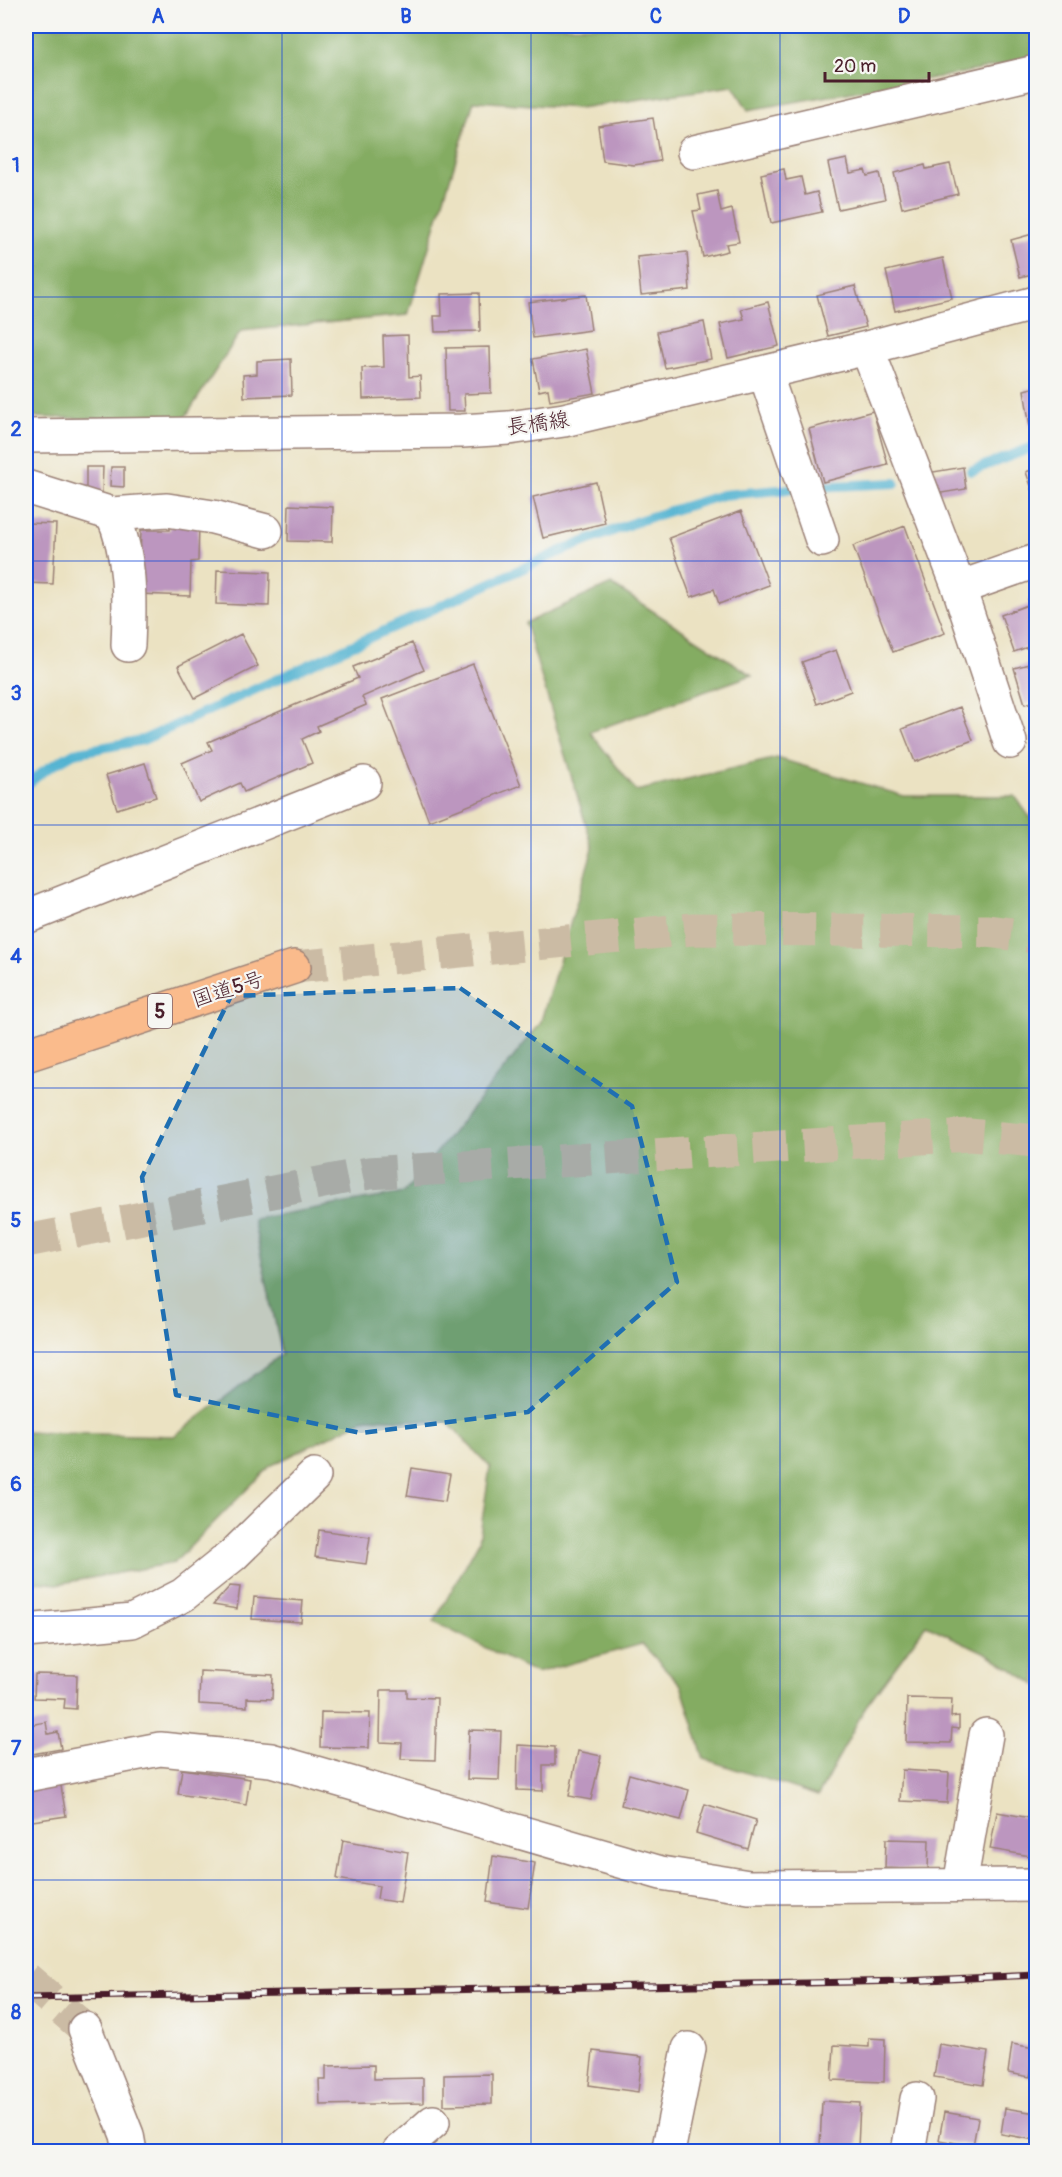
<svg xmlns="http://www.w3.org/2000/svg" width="1062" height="2177" font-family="Pangolin,'Klee One',sans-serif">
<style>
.forest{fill:#84ac62;stroke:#676646;stroke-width:1.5}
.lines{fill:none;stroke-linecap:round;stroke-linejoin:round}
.stream{stroke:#52b3d1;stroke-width:10}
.building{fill:#bc96bf}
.minor-tunnel{stroke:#cbbba4;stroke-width:33;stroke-dasharray:33 16;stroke-linecap:butt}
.highway-tunnel{stroke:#cbbba4;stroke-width:33;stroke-dasharray:33 16;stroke-linecap:butt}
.minor-casing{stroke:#9a8076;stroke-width:36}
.highway-casing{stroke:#9a8076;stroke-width:36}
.minor{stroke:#fff;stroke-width:33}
.highway{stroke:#fabb8c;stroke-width:33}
.rail-casing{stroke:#4a1f2b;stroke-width:7}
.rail{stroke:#f6f6f2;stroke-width:4.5;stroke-dasharray:14;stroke-linecap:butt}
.marked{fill:#1f6fb2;fill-opacity:0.2;stroke:#1f6fb2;stroke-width:4.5;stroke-dasharray:12 8;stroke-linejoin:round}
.grid{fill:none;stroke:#1d4ed8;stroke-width:1.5;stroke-opacity:0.55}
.labels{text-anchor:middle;stroke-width:4.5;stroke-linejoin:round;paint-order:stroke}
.shield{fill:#f6f6f2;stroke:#7e6067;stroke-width:1.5}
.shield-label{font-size:20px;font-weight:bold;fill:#4a1f2b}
.street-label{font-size:21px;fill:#4a1f2b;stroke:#f6f6f2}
.neatline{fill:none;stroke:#1d4ed8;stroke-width:2}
.grid-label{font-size:20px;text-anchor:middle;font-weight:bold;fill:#1d4ed8}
</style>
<rect width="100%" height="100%" fill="#f6f6f2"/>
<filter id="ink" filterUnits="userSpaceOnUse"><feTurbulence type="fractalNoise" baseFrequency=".0167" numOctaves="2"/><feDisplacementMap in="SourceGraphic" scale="12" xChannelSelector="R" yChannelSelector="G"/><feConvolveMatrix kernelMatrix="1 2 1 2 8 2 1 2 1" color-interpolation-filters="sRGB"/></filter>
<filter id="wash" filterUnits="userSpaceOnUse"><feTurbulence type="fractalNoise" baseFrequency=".008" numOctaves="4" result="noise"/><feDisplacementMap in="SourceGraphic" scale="24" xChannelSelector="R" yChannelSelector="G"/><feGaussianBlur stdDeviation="1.35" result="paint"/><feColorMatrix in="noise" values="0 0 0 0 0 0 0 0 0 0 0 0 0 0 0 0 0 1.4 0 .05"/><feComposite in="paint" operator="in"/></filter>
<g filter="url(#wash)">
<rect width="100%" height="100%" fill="#ebe2c2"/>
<!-- forest -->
<path class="forest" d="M26 26H1036V58L963 73 748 110 733 86 579 108 474 101 408 315 241 331 183 421 26 417Z
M611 584 752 675 590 732 636 791 777 758 904 796H1015L1036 826V1685L988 1654 926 1625 866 1706 818 1796 704 1759 681 1685 642 1644 536 1673 434 1622 479 1541 490 1467 447 1422 367 1418 270 1466 174 1563 57 1584 26 1581V1432L174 1436 282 1354 253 1219 404 1193 540 1024 593 848 525 623Z"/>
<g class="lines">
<!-- stream -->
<path class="stream" d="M971 471 1036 446
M26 785 45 770 74 753 143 740 559 552 638 521 722 495 815 487 895 483"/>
</g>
<g id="blocks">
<!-- building -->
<path class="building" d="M653 118 660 161 634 165 603 161 598 126Z
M847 159 850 173 865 170 867 176 879 173 885 199 838 209 828 163Z
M950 164 958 194 902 208 894 173 925 165 926 169Z
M784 169 786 180 801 177 805 195 817 192 822 212 771 223 761 174Z
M717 191 721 212 732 209 739 242 726 244 728 251 703 257 693 211 701 210 698 195Z
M1036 233V273L1020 277 1011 240Z
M687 252 690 290 641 295 637 257Z
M943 258 952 298 895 311 886 271Z
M855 286 866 327 828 336 817 295Z
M479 293 480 331 435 332 434 316H442L441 294Z
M586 295 591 330 533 338 528 302Z
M768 302 779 346 728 358 720 324 744 319 741 309Z
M704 322 711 359 665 368 657 332Z
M408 335 409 377 420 376 421 397 363 399 362 368 384 367 383 336Z
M490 347 491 393 464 394 465 411H448L446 348Z
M586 349 595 393 550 401 548 389 539 391 533 359Z
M291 359 292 395 244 397 243 375 257 374V361Z
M1036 387V426L1030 427 1024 390Z
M873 411 888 465 823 482 809 429Z
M86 467H103L102 493H86Z
M111 467H124V487L110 486Z
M963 467 966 489 936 494 933 472Z
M1036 468V500L1026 472Z
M596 482 605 523 543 538 533 497Z
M289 505 333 507 332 542 288 541Z
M741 511 769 585 719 604 714 589 691 597 669 538Z
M170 522 199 523 198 561 191 562 190 596 139 594 141 530H170Z
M26 523 56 524 53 584 26 583Z
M905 526 945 633 893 652 853 546Z
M217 570 270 572 269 606 216 604Z
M1036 597V644L1014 652 1001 615 1030 604 1028 600Z
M241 634 258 666 195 698 178 666Z
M412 643 424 670 362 697 366 705 317 726 319 731 302 739 312 763 244 792 240 783 199 802 182 763 212 750 208 742 358 678 353 667Z
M836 650 851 691 817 704 802 662Z
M1036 662V701L1025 704 1014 668Z
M473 664 521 785 429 821 382 699Z
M960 707 973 740 915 762 902 729Z
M145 763 156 797 117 809 106 775Z
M412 1468 450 1474 445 1502 407 1496Z
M319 1530 370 1537 366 1564 315 1557Z
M230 1586 240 1587 237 1609 213 1605Z
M254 1597 303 1601 301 1622 252 1619Z
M200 1671 273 1675 272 1699 247 1698V1707L199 1704Z
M35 1674 77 1675 76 1709 64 1708 65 1699 34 1698Z
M381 1690H407V1697L437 1698 435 1760 401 1759 402 1743 380 1742Z
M907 1698 952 1699 951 1717 959 1716V1729L952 1728 951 1743 906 1742Z
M321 1712 370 1713 369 1748 320 1747Z
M26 1717H28L29 1725 46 1722 48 1734 58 1732 61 1749 26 1755Z
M469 1730 501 1731 499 1780 467 1779Z
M518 1745 555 1747V1765H543V1791L517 1790Z
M578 1751 601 1756 591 1800 569 1796Z
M182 1769 250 1779 246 1805 178 1794Z
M902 1770 949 1773 947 1803 900 1801Z
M629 1774 689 1790 681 1820 621 1805Z
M60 1780 66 1816 26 1822V1785Z
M705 1804 756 1820 748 1849 696 1833Z
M997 1812 1036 1819V1857L990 1849Z
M886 1839 929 1840 928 1870 885 1868Z
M343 1840 408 1852 400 1903 377 1899 379 1886 337 1879Z
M493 1856 535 1863 528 1908 487 1902Z
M869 2038 885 2039 884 2082 832 2080 834 2045 869 2047Z
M939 2044 988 2052 983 2085 934 2077Z
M1012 2044 1035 2048 1030 2077 1008 2073Z
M593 2051 642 2057 638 2092 589 2085Z
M374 2065V2079L423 2078V2103L320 2105 319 2080H326V2066Z
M492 2074V2104L444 2105V2075Z
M822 2101 860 2103 858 2148 820 2146Z
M1005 2108 1036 2113V2140L1001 2134Z
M944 2112 978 2118 973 2146 939 2140Z"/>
</g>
</g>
<g filter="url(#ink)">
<use href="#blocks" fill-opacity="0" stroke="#9a8076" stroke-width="1.5"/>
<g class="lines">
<!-- minor-tunnel -->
<path class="minor-tunnel" d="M26 1978 85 2029"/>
<!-- highway-tunnel -->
<path class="highway-tunnel" d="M294 967 693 929 987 931 1036 937
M26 1241 369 1173 969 1135 1036 1141"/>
<!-- minor casing -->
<g class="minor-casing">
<path id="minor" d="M694 152 1036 72
M867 348 959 588 1010 742
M765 373 822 540
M26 436 462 431 509 428 564 420 867 348 1036 303
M26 487 112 514C131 554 130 601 128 645
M112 514 167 510 213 517 266 531
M959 588 1036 561
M26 917 364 783
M26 1631 132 1621 183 1595 233 1555 314 1476
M26 1775 160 1749 271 1760 661 1873 749 1887 1036 1885
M960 1885 986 1735
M85 2029 127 2135 130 2152
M399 2152 433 2122
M668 2152 689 2049
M908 2152 917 2099"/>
</g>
<!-- highway casing -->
<g class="highway-casing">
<path id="highway" d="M26 1055 294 967"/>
</g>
<!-- minor -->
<use href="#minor" class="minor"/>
<!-- highway -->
<use href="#highway" class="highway"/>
<!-- rail casing -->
<g class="rail-casing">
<path id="rail" d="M26 1998 905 1981 1036 1975"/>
</g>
<!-- rail -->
<use href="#rail" class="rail"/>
</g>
</g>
<!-- marked area -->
<path class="marked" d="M460 988 632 1106 677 1282 528 1412 361 1433 176 1395 142 1177 231 996Z"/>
<!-- grid -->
<path class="grid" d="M282 26V2152M531 26V2152M780 26V2152M26 297H1036M26 561H1036M26 825H1036M26 1088H1036M26 1352H1036M26 1616H1036M26 1880H1036"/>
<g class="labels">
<!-- shield labels -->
<rect class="shield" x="148" y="994" width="24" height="34" rx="4.5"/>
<g class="shield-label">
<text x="160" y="1018">5</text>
</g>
<!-- street labels -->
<g class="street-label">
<text transform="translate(538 423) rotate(-8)" y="7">長橋線</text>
<text transform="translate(228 989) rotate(-18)" y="7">国道5号</text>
</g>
</g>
<!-- margin -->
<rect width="1062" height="2177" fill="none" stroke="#f6f6f2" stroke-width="66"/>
<!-- scale -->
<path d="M825 72v9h104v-9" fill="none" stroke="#4a1f2b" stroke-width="3"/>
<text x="834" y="72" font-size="18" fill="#4a1f2b" stroke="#f6f6f2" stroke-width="4.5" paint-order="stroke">20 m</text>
<rect x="33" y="33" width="996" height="2111" class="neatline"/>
<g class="grid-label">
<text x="158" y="23">A</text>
<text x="406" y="23">B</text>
<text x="656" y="23">C</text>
<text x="904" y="23">D</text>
<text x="16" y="172">1</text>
<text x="16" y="436">2</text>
<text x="16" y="700">3</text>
<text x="16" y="963">4</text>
<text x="16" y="1227">5</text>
<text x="16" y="1491">6</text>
<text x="16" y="1755">7</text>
<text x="16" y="2019">8</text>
</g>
</svg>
